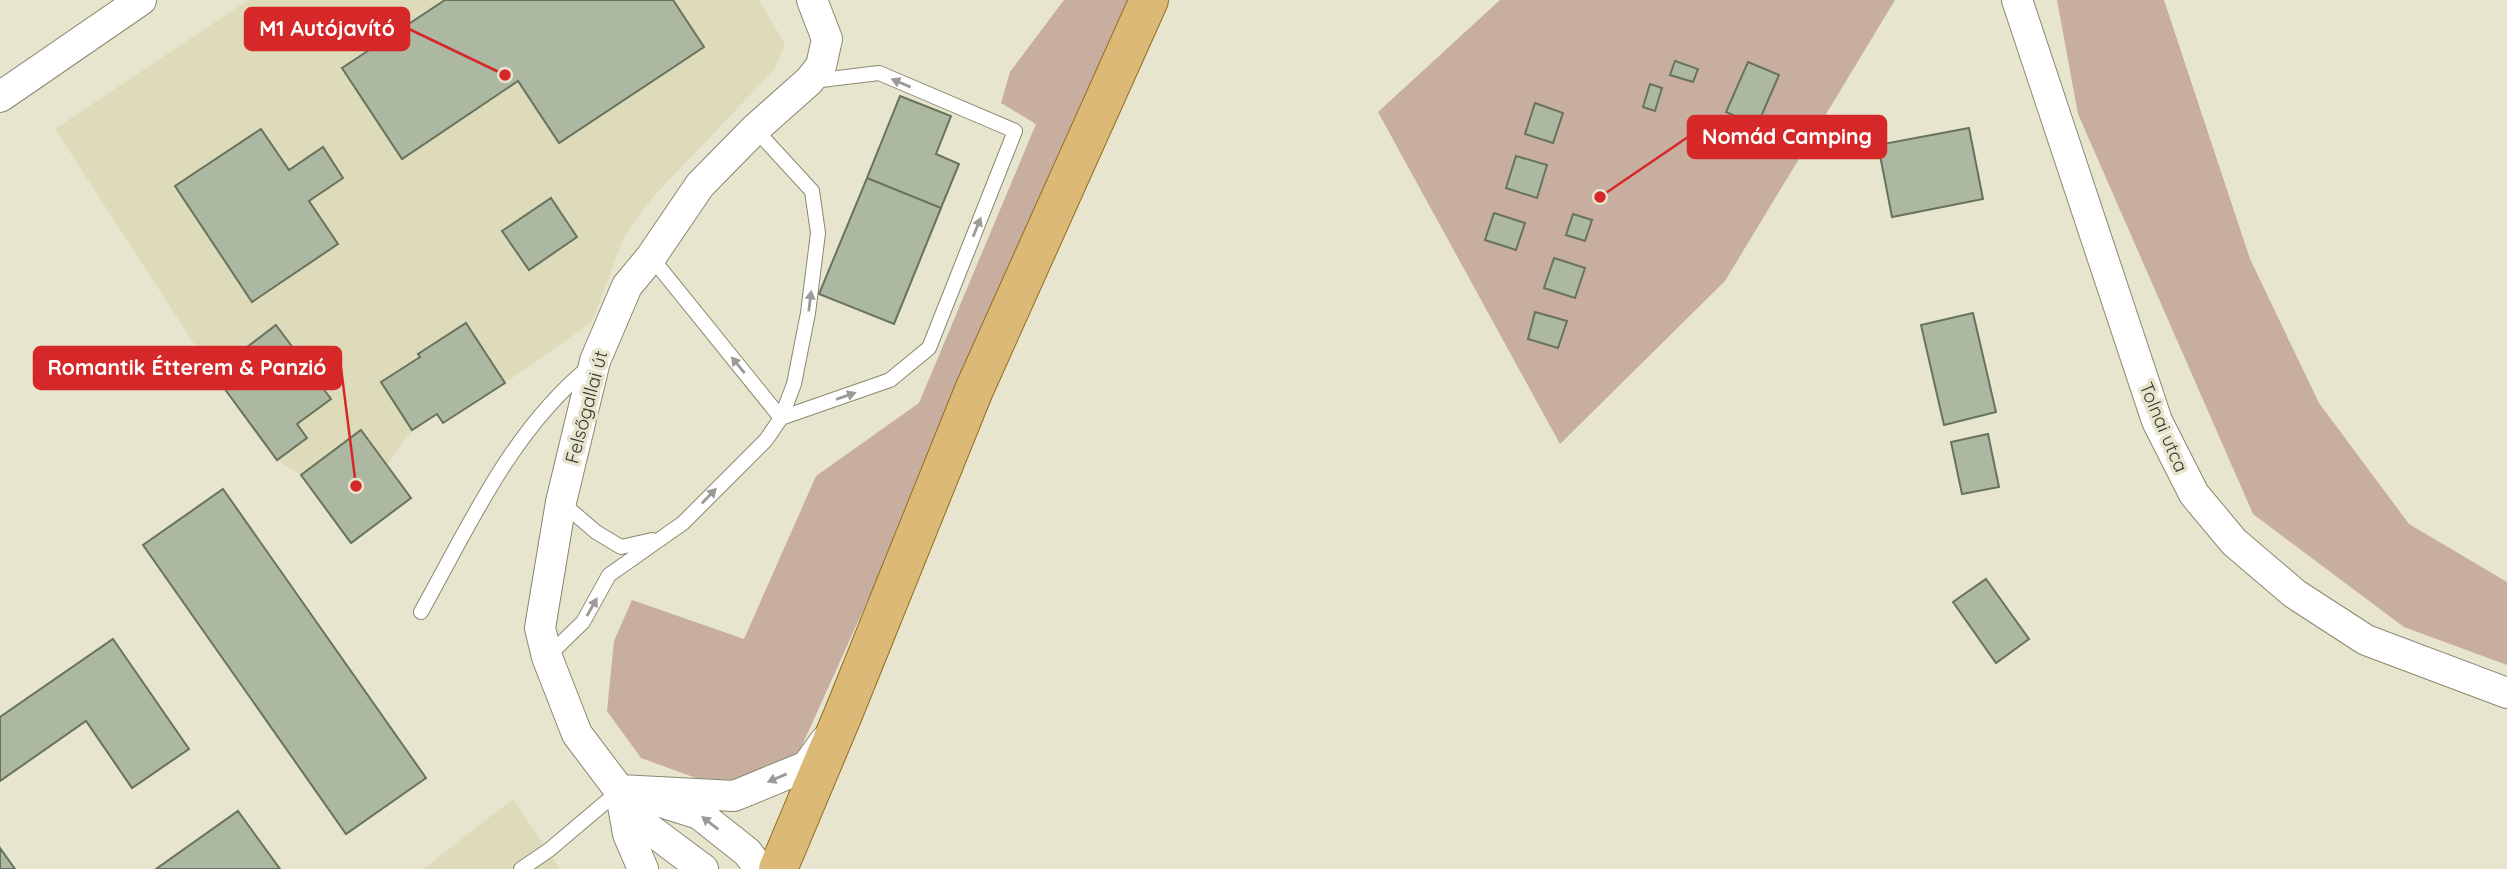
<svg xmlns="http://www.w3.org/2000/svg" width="2507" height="869" font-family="Quicksand,sans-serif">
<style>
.built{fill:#dedbbb}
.green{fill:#c8ae9f}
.building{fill:#adb8a2;stroke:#68735e;stroke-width:2}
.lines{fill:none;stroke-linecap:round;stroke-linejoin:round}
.service-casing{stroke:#8a8871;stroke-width:16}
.minor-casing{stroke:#8a8871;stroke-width:32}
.primary-casing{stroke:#936d21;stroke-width:40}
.service{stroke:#fff;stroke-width:14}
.minor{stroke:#fff;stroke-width:30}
.primary{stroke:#dcb976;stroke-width:38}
.oneway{fill:#9a9a96}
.labels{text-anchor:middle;stroke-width:7;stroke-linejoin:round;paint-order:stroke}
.street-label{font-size:19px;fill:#36362c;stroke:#e7e5cd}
.leader{fill:none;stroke:#d62828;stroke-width:2.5}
.callout-dot{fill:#d62828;stroke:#e7e5cd;stroke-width:2.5}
.callout{fill:#d62828;stroke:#d62828;stroke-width:2.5}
.callout-label{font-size:21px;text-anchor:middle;font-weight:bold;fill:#fff}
</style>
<rect width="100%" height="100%" fill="#e7e5cd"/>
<!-- built -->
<path class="built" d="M248 0H759L785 44 774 70 652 198 624 237 592 322 505 383 443 423 437 414 412 430 387 465 361 430 301 475 277 460 213 373 55 129Z
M513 799 560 869H423Z"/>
<!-- green -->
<path class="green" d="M1064 0H1139L800 750 763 778 704 781 641 758 607 711 614 641 632 600 744 639 816 476 919 403 1036 124 1001 103 1010 72Z
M1500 0H1895L1725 281 1560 444 1378 112Z
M2057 0H2164L2250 259 2319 403 2409 524 2507 582V665L2404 627 2253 514 2078 114Z"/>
<!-- building -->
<path class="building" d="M445 0H673L704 47 559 143 518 81 402 159 342 68Z
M1675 61 1698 69 1693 82 1670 75Z
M1748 62 1779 75 1757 126 1726 112Z
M1650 84 1662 88 1655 111 1643 107Z
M900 96 951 116 936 154 959 164 941 208 867 178Z
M1535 103 1563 113 1553 143 1525 134Z
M1969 128 1983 199 1892 217 1878 145Z
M261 129 289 170 323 147 343 178 309 201 338 244 252 302 175 186Z
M1516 156 1547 165 1537 198 1506 188Z
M867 178 941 208 894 324 819 294Z
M551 198 577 237 529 270 502 231Z
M1494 213 1525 223 1516 250 1485 240Z
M1573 214 1592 220 1585 241 1566 235Z
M1554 258 1585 268 1575 298 1544 288Z
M1535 312 1567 321 1558 348 1528 339Z
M1973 313 1996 412 1944 425 1921 325Z
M466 323 505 383 443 423 437 414 412 430 381 382 420 357 418 354Z
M276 325 331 399 297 424 307 438 277 460 213 373Z
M361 430 411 498 351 543 301 475Z
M1988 434 1999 487 1962 494 1951 442Z
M223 489 426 778 346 834 143 545Z
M1986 579 2029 639 1996 663 1953 602Z
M113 639 189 749 132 788 86 721 0 781V717Z
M238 811 280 869H156Z
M0 848 15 869H0Z"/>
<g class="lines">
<!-- service casing -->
<g class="service-casing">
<path id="service" d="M651 257 781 418 890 380 929 348 1015 131 879 73 813 81
M561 502 596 532 621 547 652 540
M421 612C469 526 511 431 589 367
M547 657 583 622 609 575 683 523 766 440 781 418 794 384 808 313 818 233 812 191 755 129
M521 869 549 850 620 790"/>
</g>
<!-- minor casing -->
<g class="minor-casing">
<path id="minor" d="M2017 0 2157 421 2194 494 2234 542 2295 594 2366 640 2507 693
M0 97 141 0
M620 790 734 796 807 766 825 741
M622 800 628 834 643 869
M664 803 699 814 747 852 760 869
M703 869 648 828 577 734 547 657 540 628 561 502 595 361 627 286 651 257 700 185 755 129 809 81 821 66 827 39 812 0"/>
</g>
<!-- primary casing -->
<g class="primary-casing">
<path id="primary" d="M778 869 842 717 974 390 1149 0"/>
</g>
<!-- service -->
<use href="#service" class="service"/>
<!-- minor -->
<use href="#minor" class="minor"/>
<!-- primary -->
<use href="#primary" class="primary"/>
</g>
<!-- one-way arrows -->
<defs><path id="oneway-solid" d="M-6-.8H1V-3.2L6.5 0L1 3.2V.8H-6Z" transform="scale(1.75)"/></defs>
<g class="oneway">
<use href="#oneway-solid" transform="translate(901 83) rotate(-157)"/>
<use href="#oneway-solid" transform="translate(977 227) rotate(-68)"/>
<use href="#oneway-solid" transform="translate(810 301) rotate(-83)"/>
<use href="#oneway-solid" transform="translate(738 365) rotate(-129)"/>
<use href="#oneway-solid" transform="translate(846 396) rotate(-19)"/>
<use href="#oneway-solid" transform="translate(709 496) rotate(-46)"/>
<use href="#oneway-solid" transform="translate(592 607) rotate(-61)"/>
<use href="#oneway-solid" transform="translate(777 778) rotate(157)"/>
<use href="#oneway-solid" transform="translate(710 823) rotate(-142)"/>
</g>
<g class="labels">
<!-- street labels -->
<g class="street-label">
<text transform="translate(586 407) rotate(-75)" y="7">Felsőgallai út</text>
<text transform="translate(2164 427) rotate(67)" y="7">Tolnai utca</text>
</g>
</g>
<!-- callouts -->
<path class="leader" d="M505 75L409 29M1600 197L1688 137M356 486L341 368"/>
<g class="callout-dot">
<circle cx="505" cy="75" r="7"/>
<circle cx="1600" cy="197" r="7"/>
<circle cx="356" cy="486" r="7"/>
</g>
<g class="callout">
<rect x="245" y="8" width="164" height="42" rx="7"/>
<rect x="1688" y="116" width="198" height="42" rx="7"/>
<rect x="34" y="347" width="307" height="42" rx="7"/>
</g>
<g class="callout-label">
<text x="327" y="36">M1 Autójavító</text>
<text x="1787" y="144">Nomád Camping</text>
<text x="187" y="375">Romantik Étterem &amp; Panzió</text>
</g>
</svg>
